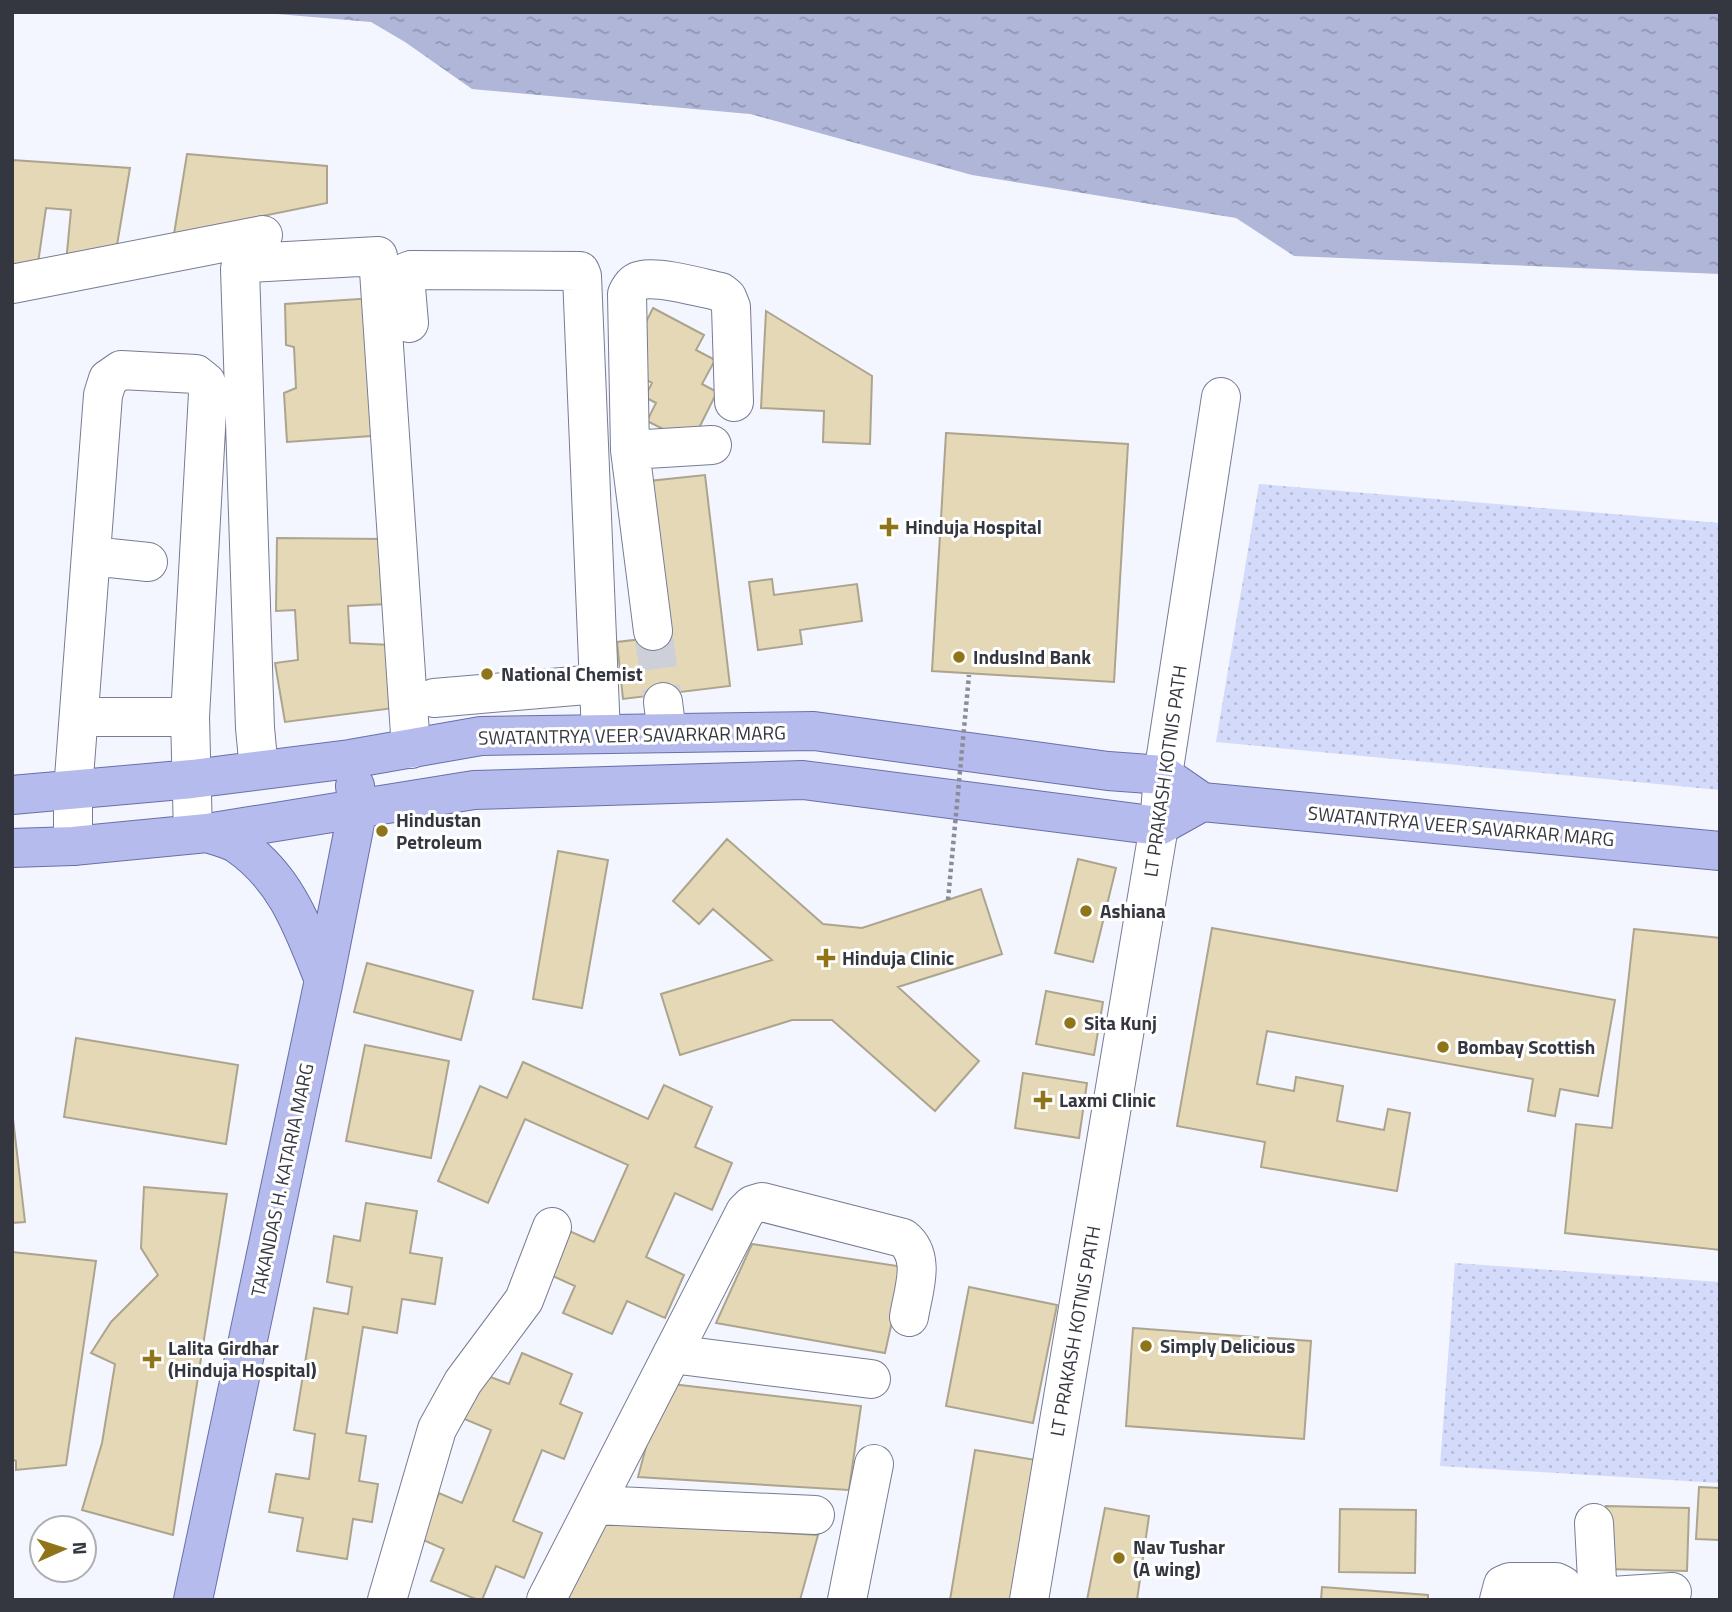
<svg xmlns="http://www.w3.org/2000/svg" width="1732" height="1612" font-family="'Titillium Web',sans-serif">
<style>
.park{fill:url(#park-dots)}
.water{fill:url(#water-ripples)}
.building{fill:#e4d8b6;stroke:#ada48e;stroke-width:2}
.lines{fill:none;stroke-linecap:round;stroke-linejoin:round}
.minor-tunnel{stroke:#cdcfd9;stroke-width:38;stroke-dasharray:38 19;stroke-linecap:butt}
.minor-casing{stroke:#787c92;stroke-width:40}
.major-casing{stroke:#6870a9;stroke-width:40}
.minor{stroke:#fff;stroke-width:38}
.major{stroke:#b5bbed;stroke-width:38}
.path-bridge{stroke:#8b8d96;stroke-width:4.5;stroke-dasharray:3.5 3.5;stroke-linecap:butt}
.poi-dot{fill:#8f7419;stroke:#fff;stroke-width:2.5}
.labels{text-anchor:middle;stroke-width:6;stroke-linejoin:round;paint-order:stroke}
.poi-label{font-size:19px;font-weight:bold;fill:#353740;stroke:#fff;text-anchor:start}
.street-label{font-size:19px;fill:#353740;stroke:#fff}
</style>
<defs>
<pattern id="park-dots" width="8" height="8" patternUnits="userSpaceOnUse" patternTransform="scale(1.75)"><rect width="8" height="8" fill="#d4daf9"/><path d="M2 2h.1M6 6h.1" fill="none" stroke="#b7bcd6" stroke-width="1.8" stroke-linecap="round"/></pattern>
<pattern id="water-ripples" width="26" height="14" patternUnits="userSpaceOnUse" patternTransform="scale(1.75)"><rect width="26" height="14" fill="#afb6d7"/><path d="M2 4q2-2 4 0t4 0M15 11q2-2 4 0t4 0" fill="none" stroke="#8f95b0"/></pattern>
</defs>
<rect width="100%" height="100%" fill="#f3f5ff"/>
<!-- park -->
<path class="park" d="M1259 484 1720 523V790L1216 742Z
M1455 1263 1720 1282V1483L1440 1466Z"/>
<!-- water -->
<path class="water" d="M254 12H1720V274L1294 256 1236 218 972 175 750 114 472 89 405 42 371 22Z"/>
<!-- building -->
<path class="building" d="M187 154 327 166V203L174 234Z
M12 160 130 168 116 251 66 263 71 210 46 208 38 263 12 266Z
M374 298 385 435 287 442 284 393 296 388 294 347 286 345 285 304Z
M653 308 704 335 696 350 715 360 702 384 717 392 696 434 679 437 647 421 656 403 645 397 652 383 636 374 631 352Z
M766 311 872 376 870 444 823 442 824 411 761 408Z
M946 433 1128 444 1114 682 932 671Z
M705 475 730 686 623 699 617 642 668 636 649 481Z
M277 538 386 539 387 604 348 606 350 643 391 645 402 707 285 722 275 663 298 660 295 610 276 611Z
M772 579 774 595 857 584 862 621 800 630 802 644 758 650 749 582Z
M727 839 823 924 862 928 981 889 1002 954 898 987 979 1061 935 1111 832 1020H792L680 1055 661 994 772 960 713 909 699 924 673 901Z
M558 851 608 860 582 1008 533 999Z
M1078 859 1116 868 1093 962 1055 953Z
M1212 928 1615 1000 1598 1096 1560 1089 1555 1116 1528 1111 1533 1079 1267 1031 1257 1084 1294 1091 1296 1077 1343 1086 1337 1121 1384 1130 1388 1109 1410 1113 1397 1191 1261 1167 1265 1142 1177 1126Z
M1634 929 1720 938V1250L1565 1233 1576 1124 1612 1128Z
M367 963 473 991 461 1040 354 1012Z
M1046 991 1103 1002 1094 1055 1036 1044Z
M76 1038 238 1065 226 1144 64 1117Z
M365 1045 449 1061 431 1158 346 1141Z
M523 1062 648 1119 664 1085 712 1107 695 1147 732 1163 712 1210 675 1193 646 1257 684 1275 665 1318 627 1301 612 1334 563 1313 575 1286 546 1273 565 1229 594 1242 628 1165 525 1119 488 1203 438 1181 480 1086 507 1098Z
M1023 1073 1087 1083 1079 1138 1015 1128Z
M12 1110 25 1222 12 1223Z
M144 1187 227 1194 173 1535 82 1510 102 1443 115 1364 91 1353 111 1322 158 1275 141 1248Z
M366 1203 417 1211 410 1253 442 1258 435 1304 402 1299 397 1333 363 1327 346 1433 366 1436 359 1481 378 1484 372 1522 353 1519 347 1559 297 1551 303 1518 269 1512 276 1474 309 1479 315 1434 294 1430 314 1308 348 1314 352 1287 327 1282 334 1236 360 1241Z
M752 1244 904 1267 885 1353 716 1323Z
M12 1252 96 1261 66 1465 16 1470V1461L12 1459Z
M969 1287 1057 1305 1033 1423 946 1406Z
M1133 1328 1311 1341 1304 1439 1126 1426Z
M522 1353 572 1374 560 1404 582 1413 564 1459 542 1450 513 1521 542 1533 524 1578 496 1566 482 1600H478L431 1581 444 1549 421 1539 439 1493 462 1503 491 1430 462 1418 480 1373 509 1384Z
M663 1383 861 1406 849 1490 638 1477Z
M975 1450 1036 1460 1012 1600H950Z
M1699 1487 1720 1488V1540L1696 1539Z
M1606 1506 1689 1508 1687 1571 1605 1569Z
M1105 1508 1149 1516 1137 1600H1087Z
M1340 1509 1416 1510 1415 1573 1339 1572Z
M596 1522 818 1535 800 1600H563Z
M1322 1587 1428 1595V1600H1321Z"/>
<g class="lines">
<!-- minor-tunnel -->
<path class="minor-tunnel" d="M653 631 663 702"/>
<!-- minor casing -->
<g class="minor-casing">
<path id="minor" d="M12 284 263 235
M409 323 405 276 406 272 411 270 580 271 582 276 601 734
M630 450 712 445
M91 556 148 562
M653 631 630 450 627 294C630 287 634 281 642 280 660 276 702 288 721 292L727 297 731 307 734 402
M434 698 598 684
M663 702 667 733
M79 717H190
M259 770 255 728 240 269 241 265 248 263 378 256 411 749
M73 846V791L103 395 108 379 121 370 196 374 206 382 208 393 190 717 193 834
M672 1354 871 1379
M595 1505 815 1515
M1594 1523 1598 1600
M1597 1597 1672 1592
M387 1600 437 1429 463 1382 524 1300 552 1227
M546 1600 745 1212 752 1205 762 1202 903 1238C927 1257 913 1291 909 1317
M847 1600 874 1464
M1029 1600 1159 826 1163 775 1221 397
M1499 1600 1503 1585 1510 1582H1556L1562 1585 1564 1600"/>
</g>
<!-- major casing -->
<g class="major-casing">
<path id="major" d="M12 795 192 779 350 759 481 736 814 731 1108 771 1163 775 1202 802 1720 851
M207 833C216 836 229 839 237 844 287 878 303 928 324 980
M12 848 73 846 207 833 474 790 803 780 1159 826 1202 802
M193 1600 324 980 358 808 355 786"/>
</g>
<!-- minor -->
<use href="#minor" class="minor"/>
<!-- major -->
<use href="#major" class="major"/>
<!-- path-bridge -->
<path class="path-bridge" d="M948 900 969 675"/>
</g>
<!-- markers -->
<g class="poi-dot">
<path d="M885.5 516.5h7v7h7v7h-7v7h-7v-7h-7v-7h7z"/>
<circle cx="959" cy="657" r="7"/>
<circle cx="487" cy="674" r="7"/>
<circle cx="382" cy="831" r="7"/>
<circle cx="1086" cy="911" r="7"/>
<path d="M822.5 947.5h7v7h7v7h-7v7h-7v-7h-7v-7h7z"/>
<circle cx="1070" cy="1023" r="7"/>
<circle cx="1443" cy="1047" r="7"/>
<path d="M1039.5 1089.5h7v7h7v7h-7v7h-7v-7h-7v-7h7z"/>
<circle cx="1146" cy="1346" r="7"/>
<path d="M148.5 1348.5h7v7h7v7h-7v7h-7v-7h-7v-7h7z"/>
<circle cx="1119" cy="1558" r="7"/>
</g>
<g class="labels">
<!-- poi labels -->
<g class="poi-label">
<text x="905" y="534">Hinduja Hospital</text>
<text x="973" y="664">IndusInd Bank</text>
<text x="501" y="681">National Chemist</text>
<text x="396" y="827">Hindustan<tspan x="396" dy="22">Petroleum</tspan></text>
<text x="1100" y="918">Ashiana</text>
<text x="842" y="965">Hinduja Clinic</text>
<text x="1084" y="1030">Sita Kunj</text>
<text x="1457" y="1054">Bombay Scottish</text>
<text x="1059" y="1107">Laxmi Clinic</text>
<text x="1160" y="1353">Simply Delicious</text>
<text x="168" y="1355">Lalita Girdhar<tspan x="168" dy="22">(Hinduja Hospital)</tspan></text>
<text x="1133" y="1554">Nav Tushar<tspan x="1133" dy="22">(A wing)</tspan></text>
</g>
<!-- street labels -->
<g class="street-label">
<text transform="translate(632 735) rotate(-1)" y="7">SWATANTRYA VEER SAVARKAR MARG</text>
<text transform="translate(1165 771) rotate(-82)" y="7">LT PRAKASH KOTNIS PATH</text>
<text transform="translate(1461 826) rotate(5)" y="7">SWATANTRYA VEER SAVARKAR MARG</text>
<text transform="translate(282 1180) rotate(-78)" y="7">TAKANDAS H. KATARIA MARG</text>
<text transform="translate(1075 1331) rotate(-80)" y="7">LT PRAKASH KOTNIS PATH</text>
</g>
</g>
<!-- border -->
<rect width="1732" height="1612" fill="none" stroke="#353740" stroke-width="28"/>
<!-- north arrow -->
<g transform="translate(63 1549) rotate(87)"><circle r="33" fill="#ffffff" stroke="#aeafb3" stroke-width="2"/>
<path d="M0-5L12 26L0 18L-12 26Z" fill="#8f7419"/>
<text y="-10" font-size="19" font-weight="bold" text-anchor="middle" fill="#353740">N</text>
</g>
</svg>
